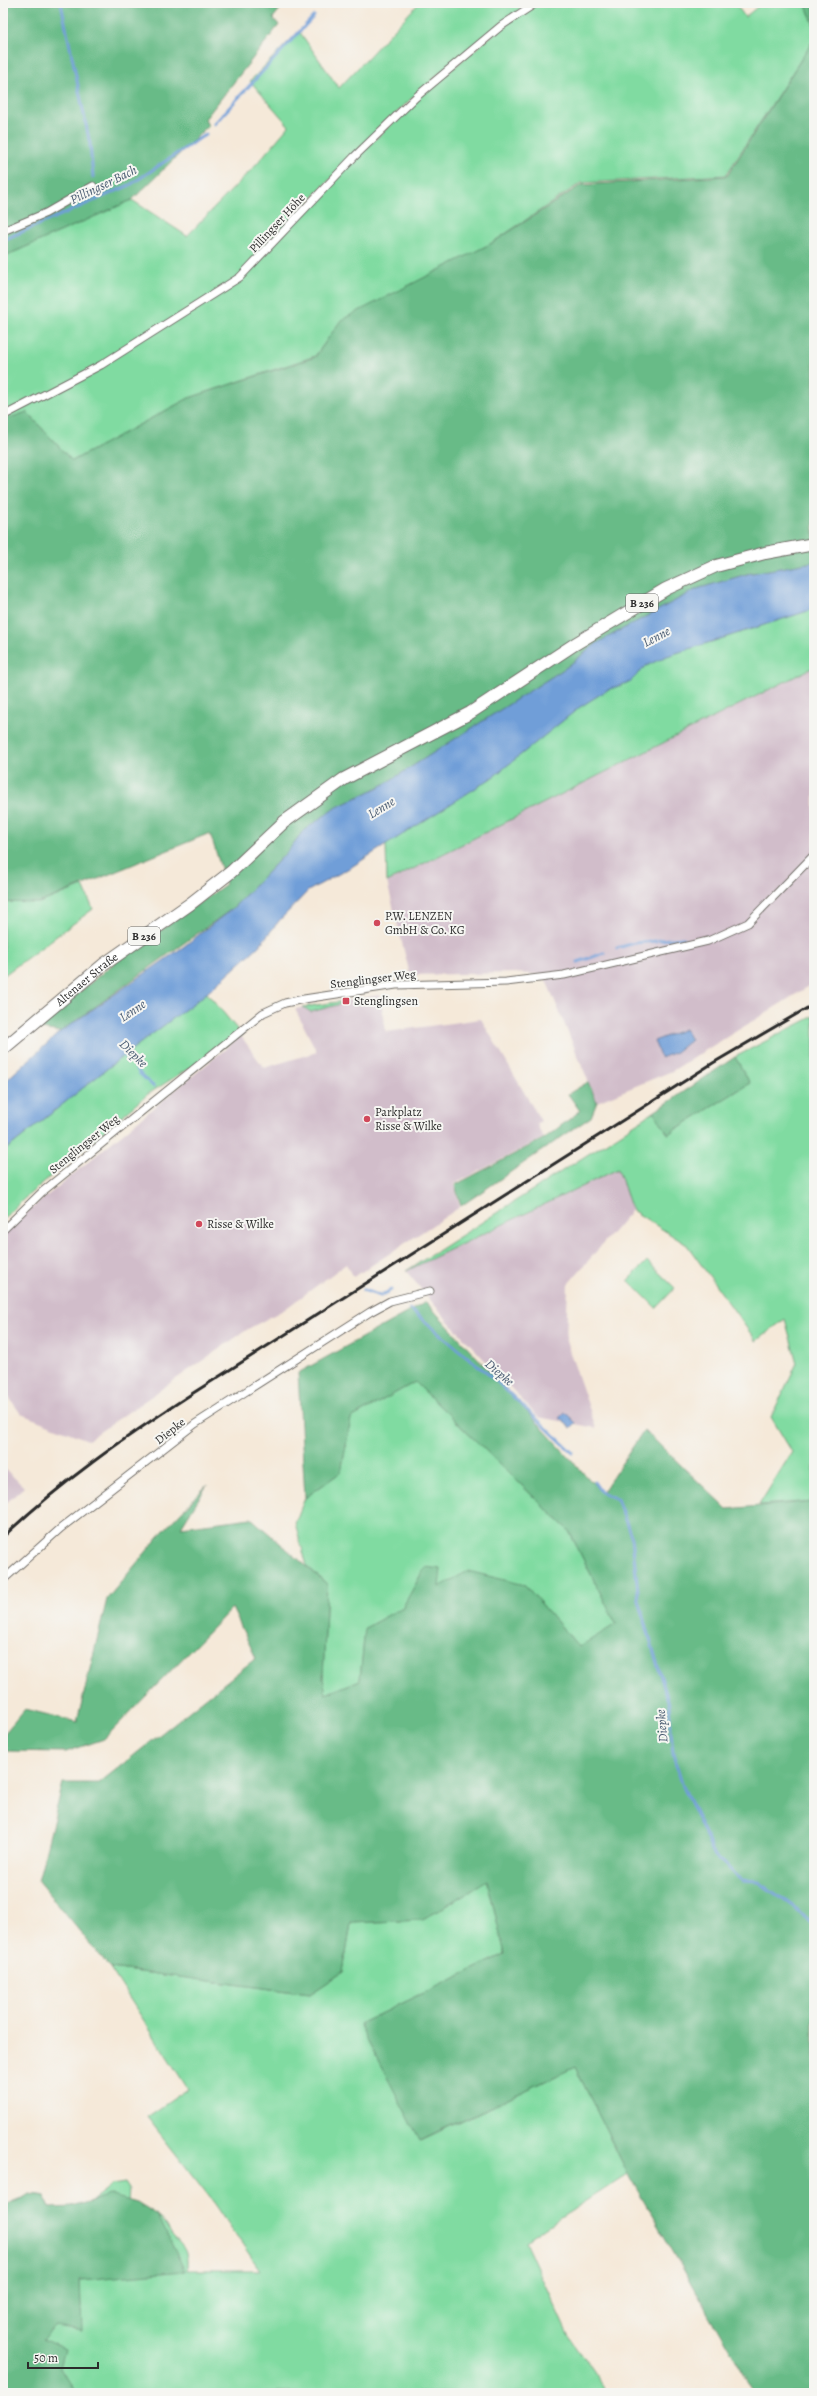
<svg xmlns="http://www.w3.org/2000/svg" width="817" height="2396" font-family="Alegreya,serif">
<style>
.industrial{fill:#d1bdca}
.green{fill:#80dba1;stroke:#568366;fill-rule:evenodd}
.forest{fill:#68bb87;stroke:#4a7359}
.water{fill:#709ed8;stroke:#4e6482}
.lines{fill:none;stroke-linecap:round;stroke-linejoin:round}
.stream{stroke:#709ed8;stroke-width:3}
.minor-casing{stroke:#726e68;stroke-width:9}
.primary-casing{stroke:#726e68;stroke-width:14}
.minor{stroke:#fff;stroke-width:7}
.primary{stroke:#fff;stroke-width:12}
.rail{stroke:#2b2b2b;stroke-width:3}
.poi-dot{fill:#d1495b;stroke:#f6f6f2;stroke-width:1.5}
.labels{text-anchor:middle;stroke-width:4;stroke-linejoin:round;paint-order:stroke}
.shield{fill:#f6f6f2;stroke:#686867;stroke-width:1}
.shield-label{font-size:11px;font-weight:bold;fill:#2b2b2b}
.street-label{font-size:12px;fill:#2b2b2b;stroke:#f6f6f2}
.poi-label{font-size:12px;fill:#2b2b2b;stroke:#f6f6f2;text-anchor:start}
.water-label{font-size:13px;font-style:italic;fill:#475970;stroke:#f6f6f2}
</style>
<rect width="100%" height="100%" fill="#f6f6f2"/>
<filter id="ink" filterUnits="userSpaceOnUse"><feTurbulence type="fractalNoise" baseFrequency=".025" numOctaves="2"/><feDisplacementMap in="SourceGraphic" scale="8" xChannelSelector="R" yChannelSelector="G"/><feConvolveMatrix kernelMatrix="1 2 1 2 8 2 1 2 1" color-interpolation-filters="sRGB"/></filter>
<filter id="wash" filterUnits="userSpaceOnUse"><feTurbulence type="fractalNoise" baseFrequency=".012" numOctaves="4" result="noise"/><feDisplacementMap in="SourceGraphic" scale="16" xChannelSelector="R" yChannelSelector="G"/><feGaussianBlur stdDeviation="0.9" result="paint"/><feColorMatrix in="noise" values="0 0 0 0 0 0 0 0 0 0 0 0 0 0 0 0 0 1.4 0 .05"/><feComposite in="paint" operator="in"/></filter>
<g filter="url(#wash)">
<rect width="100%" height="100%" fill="#f5e9d9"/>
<!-- industrial -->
<path class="industrial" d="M814 667V983L672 1071 597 1102 544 975 515 973 410 975 387 882Z
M380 995 386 1032 481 1019 541 1121 537 1124 543 1138 454 1184 460 1207 354 1277 346 1264 285 1309 248 1329 88 1440 21 1414 3 1389V1232L241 1036 264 1068 317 1052 295 1009Z
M618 1169 632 1210 568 1284 566 1341 596 1428 538 1417 448 1321 406 1271Z
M3 1467 24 1487 3 1506Z"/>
<!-- green -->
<path class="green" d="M419 3H530C451 56 383 124 317 193 297 214 265 244 250 267L355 159 420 96 502 27 538 3H735L745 17 762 3H805L814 25V39L726 175 581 183 490 244 342 320 315 356 189 398 72 461 27 412 3 420V257L132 200 187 236 252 169 289 126 250 81 299 31 339 88Z
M814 609V667L387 882 386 845 493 777 580 707 607 690 630 682 646 666 667 656Z
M83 886 93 909 3 976V902L39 903Z
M207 993 242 1035 148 1094 25 1198 3 1219V1152L123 1056Z
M344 1001V1003L311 1012 303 1007Z
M814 1016V1501L759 1505 792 1452 771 1417 797 1363 785 1319 756 1341 687 1245 632 1210 618 1169 406 1271 654 1112 668 1134 750 1083 735 1057Z
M647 1261 675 1288 656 1308 628 1280Z
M415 1382 569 1531 616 1624 580 1648 525 1585 438 1588 425 1567 403 1607 365 1628 360 1680 326 1694 323 1679 327 1584 307 1566 295 1523 305 1498 341 1472 351 1418Z
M487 1880 505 1954 359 2024 421 2140 575 2067 628 2174 525 2241 568 2335 608 2393H8L3 2205C21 2202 27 2191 44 2196L50 2208 54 2209 83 2207 112 2185 125 2183 129 2189 128 2203C140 2209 158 2213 166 2224 169 2227 169 2232 172 2235 185 2249 188 2250 187 2270H260L215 2204 147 2117 188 2089 110 1968 310 1994 343 1972 351 1923 423 1920ZM73 2277 102 2278 80 2280 81 2314Z"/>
<!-- forest -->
<path class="forest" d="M3 3H285L273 18 279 25 205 119 208 126 132 200 3 257Z
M805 3H814V25Z
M814 39V562L747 574 697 589 597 643 567 667 430 755 383 785 335 808 303 831 288 851 233 908 60 1032 36 1028 113 964 226 884 210 833 39 903 3 902V420L27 412 72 461 189 398 315 357 341 320 492 243 581 185 727 176Z
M735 1057 750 1083 668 1134 654 1112Z
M588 1082 597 1102 591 1117 461 1206 455 1185 545 1138 580 1111 568 1094Z
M426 1302 602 1493 644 1430 727 1509 814 1501V2393H755L628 2174 575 2067 420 2140 359 2024 505 1954 487 1880 423 1920 351 1923 343 1972 310 1994 110 1968 38 1881 63 1783H99L256 1658 232 1608 104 1739 66 1752 3 1751V1735L25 1709 77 1722 107 1599 165 1529 207 1485 181 1527 251 1518 327 1584 323 1679 326 1694 360 1680 365 1628 403 1607 425 1567 441 1569 439 1587 468 1571 525 1585 579 1647 616 1624 569 1531 415 1382 351 1418 341 1472 305 1498 298 1373Z
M29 2194 44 2196 50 2208 73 2207 109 2195 137 2203 158 2216 185 2271 80 2280 82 2331 55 2327 42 2339 65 2349 60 2368 75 2393H3V2205L17 2202Z"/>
<!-- water -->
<path class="water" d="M814 562V609L667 656 646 666 630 682 607 690 580 707 493 777 353 866 308 891 279 921 259 946 207 993 123 1056 3 1152V1083L60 1032 183 947 233 908 288 851 303 831 335 808 383 785 430 755 567 667 597 643 697 589 747 574Z
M685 1029 691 1040 676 1052 661 1058 654 1041Z
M565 1412 576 1423 571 1428 559 1418Z"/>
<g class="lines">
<!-- stream -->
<path class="stream" d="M61 3 90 144 93 177
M321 7 325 3
M214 124 314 16
M96 191 97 200
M3 240 130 185 206 134
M659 940 683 938
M617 948 635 943 656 941
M578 962 604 953
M121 1053 134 1064 140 1074 154 1087
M363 1290 381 1296 391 1290
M410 1309 494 1379 573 1453
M594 1482 601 1492 617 1499 632 1538 639 1600 669 1705 673 1754 682 1784 715 1856 743 1881 759 1882 802 1913 814 1926"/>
</g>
</g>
<g filter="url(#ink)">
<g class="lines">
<!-- minor casing -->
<g class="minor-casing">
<path id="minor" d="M3 231 46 213 93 186
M3 416 101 365 240 277 354 157 416 97 501 26 536 3
M3 1230 42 1192 263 1013 285 1003 304 999 396 985 506 982 564 975 708 941 748 923 814 855
M3 1580 61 1528 195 1424 370 1312 390 1301 430 1291"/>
</g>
<!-- primary casing -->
<g class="primary-casing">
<g id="primary">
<path id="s1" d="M3 1049 103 965 190 904 231 872 284 822 344 779 470 713 575 644 666 589 716 566 765 553 814 544"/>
</g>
</g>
<!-- minor -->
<use href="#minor" class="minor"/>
<!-- primary -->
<use href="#primary" class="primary"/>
<!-- rail -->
<path class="rail" d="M3 1537C61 1482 124 1438 190 1395L713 1063 814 1004"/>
</g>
</g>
<!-- markers -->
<g class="poi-dot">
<circle cx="377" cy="923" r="4"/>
<rect x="342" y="997" width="8" height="8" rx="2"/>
<circle cx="367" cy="1119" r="4"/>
<circle cx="199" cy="1224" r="4"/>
</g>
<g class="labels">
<!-- shield labels -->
<g class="shield">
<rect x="626" y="594" width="32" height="18" rx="3"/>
<rect x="128" y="927" width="32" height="18" rx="3"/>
</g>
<g class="shield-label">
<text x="642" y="607">B 236</text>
<text x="144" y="940">B 236</text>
</g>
<!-- street labels -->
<g class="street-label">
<text transform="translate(277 223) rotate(-47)" y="4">Pillingser Höhe</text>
<text dy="4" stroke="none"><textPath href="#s1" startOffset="109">Altenaer Straße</textPath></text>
<text transform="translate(373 979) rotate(-7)" y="4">Stenglingser Weg</text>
<text transform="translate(84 1144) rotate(-39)" y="4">Stenglingser Weg</text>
<text transform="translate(170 1431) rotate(-38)" y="4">Diepke</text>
</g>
<!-- poi labels -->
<g class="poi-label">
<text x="385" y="920">P.W. LENZEN<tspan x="385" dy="14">GmbH &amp; Co. KG</tspan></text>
<text x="354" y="1005">Stenglingsen</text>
<text x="375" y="1116">Parkplatz<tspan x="375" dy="14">Risse &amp; Wilke</tspan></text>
<text x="207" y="1228">Risse &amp; Wilke</text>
</g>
<!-- water labels -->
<g class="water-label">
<text transform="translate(103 184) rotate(-26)" y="5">Pillingser Bach</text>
<text transform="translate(656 636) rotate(-28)" y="5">Lenne</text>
<text transform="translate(381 807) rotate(-31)" y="5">Lenne</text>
<text transform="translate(132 1010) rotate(-34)" y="5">Lenne</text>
<text transform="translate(134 1053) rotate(45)" y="5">Diepke</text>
<text transform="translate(500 1372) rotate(41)" y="5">Diepke</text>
<text transform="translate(661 1726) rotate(-95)" y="5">Diepke</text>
</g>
</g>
<!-- margin -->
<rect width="817" height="2396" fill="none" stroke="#f6f6f2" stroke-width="16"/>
<!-- scale -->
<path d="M28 2362v6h70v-6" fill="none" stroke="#2b2b2b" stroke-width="2"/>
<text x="34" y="2362" font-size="12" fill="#2b2b2b" stroke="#f6f6f2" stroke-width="3" paint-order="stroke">50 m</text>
</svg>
